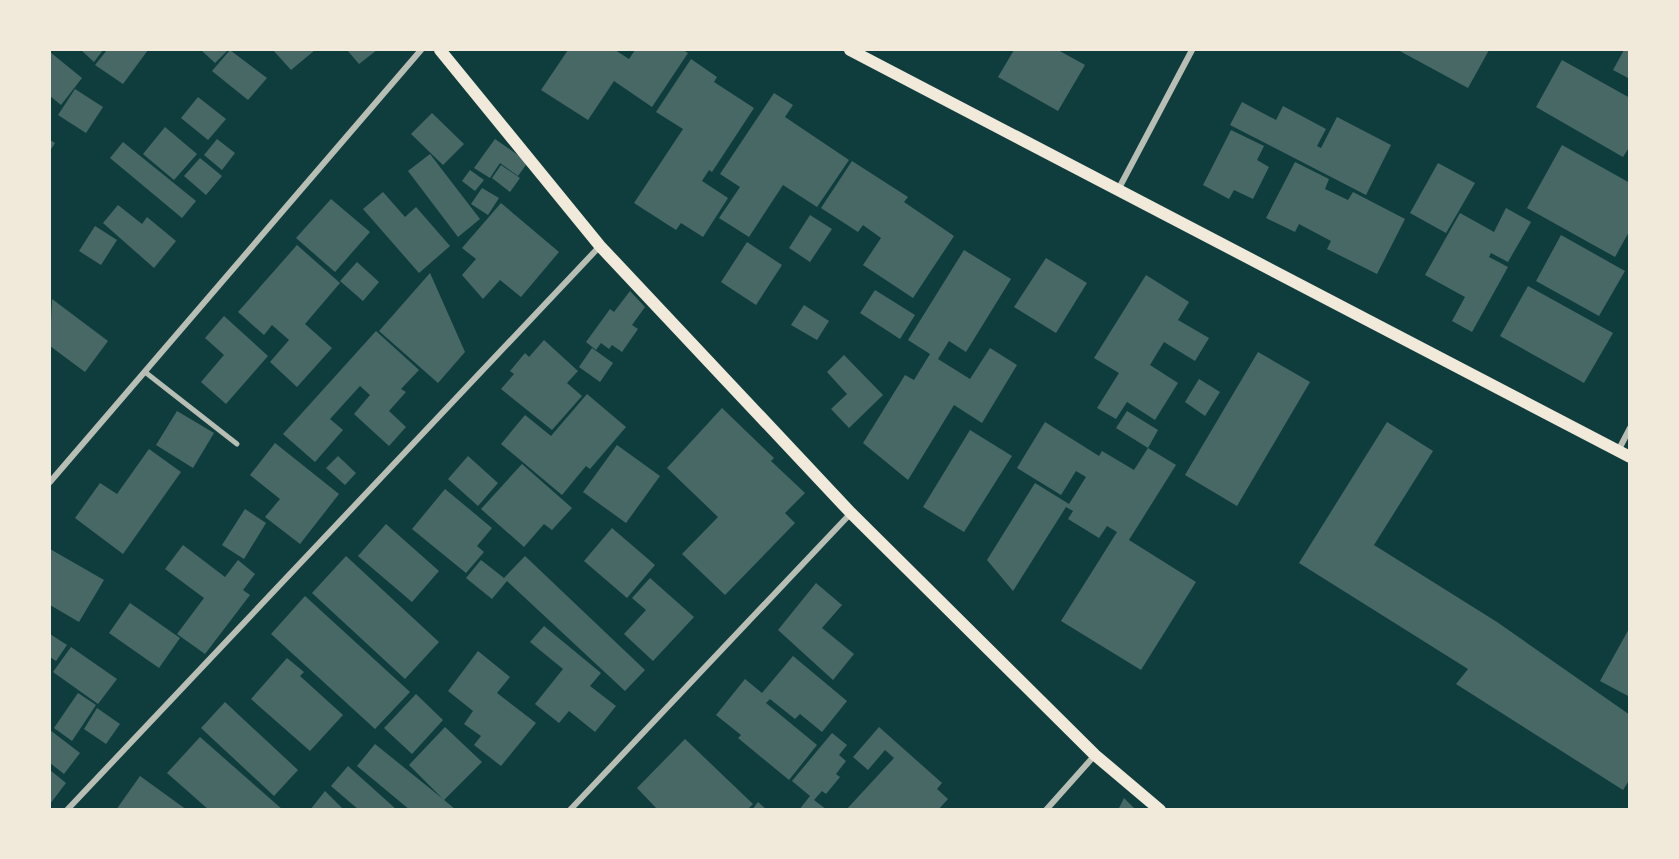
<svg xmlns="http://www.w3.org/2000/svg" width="1679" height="859" font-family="'Golos Text',sans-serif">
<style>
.building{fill:#486865}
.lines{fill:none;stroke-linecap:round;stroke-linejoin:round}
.pedestrian{stroke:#b8beb3;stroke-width:5}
.minor{stroke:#b8beb3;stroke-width:6}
.secondary{stroke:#f1e9da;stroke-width:12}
</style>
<rect width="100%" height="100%" fill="#0f3d3e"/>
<!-- building -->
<path class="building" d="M81 50H103L94 62Z
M107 50H148L123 84 95 65Z
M201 50H228L215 63Z
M230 50 267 78 248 100 212 71Z
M273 50H315L291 70Z
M347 50H377L359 64Z
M568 50H615L629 59 635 50H683L688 53 652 107 614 81 588 120 541 90Z
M1014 50H1058L1085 65 1058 111 998 77Z
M1398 50H1489L1468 88Z
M1624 50H1630V79L1613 70Z
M50 52 82 78 61 105 50 96Z
M691 59 717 77 714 82 754 108 712 172 709 170 702 181 728 198 703 237 681 223 676 230 634 203 683 129 656 112Z
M1562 60 1630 98V146L1623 157 1536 107Z
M75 89 103 107 86 133 58 115Z
M774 93 793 105 785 117 849 160 817 207 783 185 749 237 719 218 740 187 720 174Z
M198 97 226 119 208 140 181 118Z
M1242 102 1276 120 1283 106 1326 129 1317 146 1321 148 1337 117 1391 145 1366 195 1230 125Z
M432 113 464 144 443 165 411 134Z
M165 127 197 154 174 180 143 154Z
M1231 130 1264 146 1257 160 1269 167 1253 199 1234 190 1229 199 1203 185Z
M217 139 235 153 222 170 204 155Z
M495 139 528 162 518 176 500 163 490 178 474 168Z
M50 140 55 143 50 151Z
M123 142 196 201 182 218 110 158Z
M1562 145 1630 183V230L1615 257 1527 208Z
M430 154 480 219 458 237 408 171Z
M200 158 222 176 206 195 184 176Z
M852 161 908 197 904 202 954 236 913 298 863 265 881 238 863 225 858 232 821 208Z
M1295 162 1329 179 1325 189 1348 200 1353 192 1405 219 1377 274 1327 249 1331 241 1299 224 1295 232 1266 218Z
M1438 163 1475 183 1446 233 1410 213Z
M501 165 520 178 510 192 492 178Z
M470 170 484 180 475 191 462 181Z
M482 188 499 198 488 215 471 204Z
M383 192 405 217 416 207 450 246 419 273 363 209Z
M331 199 370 232 335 272 296 238Z
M501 203 559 252 521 297 500 280 483 299 462 275 476 259 462 248Z
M118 205 142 224 147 217 176 241 154 268 103 223Z
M1506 208 1531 222 1508 262 1491 253 1489 257 1508 267 1472 332 1452 321 1465 297 1425 275 1460 213 1494 232Z
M810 215 832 229 810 262 789 248Z
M95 226 117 240 101 265 79 251Z
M1561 235 1625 271 1599 316 1536 281Z
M747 242 782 265 756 305 721 282Z
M297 245 340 283 305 324 332 348 297 387 270 362 289 340 272 325 264 335 238 312Z
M964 250 1011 279 966 352 949 341 938 359 970 379 990 348 1017 365 982 423 954 405 908 480 863 443 905 375 914 380 930 354 908 340Z
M1046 258 1087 283 1056 333 1014 307Z
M357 262 379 282 363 301 340 281Z
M430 273 465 352 438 383 379 331Z
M1146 275 1189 302 1178 320 1209 338 1195 361 1164 342 1150 365 1178 383 1155 420 1127 402 1116 419 1097 408 1119 373 1094 358Z
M1528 286 1613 333 1584 383 1500 336Z
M875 290 915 315 900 339 860 313Z
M630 291 645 307 632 325 638 329 622 352 612 345 609 349 601 343 596 350 586 342 610 309 614 312Z
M52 299 108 341 85 372 50 346Z
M804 305 829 321 817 340 791 325Z
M224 316 268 356 226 404 201 382 224 355 205 338Z
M376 331 419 370 401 389 406 392 389 411 406 427 389 446 354 414 370 395 360 386 330 419 343 430 315 462 283 434Z
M544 340 578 371 567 383 582 396 552 430 501 389 514 374 510 371 525 353 529 357Z
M592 348 613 363 600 382 579 367Z
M1258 352 1310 382 1237 506 1185 475Z
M844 355 883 395 849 428 831 409 847 394 827 372Z
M1199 379 1220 392 1205 416 1185 402Z
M587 394 626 427 590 469 586 466 562 495 501 444 525 415 551 436Z
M722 408 774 458 771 461 805 493 785 513 795 523 725 595 682 554 718 517 667 468Z
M177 411 214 433 193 468 156 445Z
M1127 411 1158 430 1148 448 1116 428Z
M1045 422 1099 456 1102 451 1134 470 1148 448 1176 465 1129 540 1196 582 1141 670 1061 621 1117 532 1107 526 1099 538 1068 519 1073 511 1066 507 1013 591 987 560 1035 483 1069 504 1086 477 1076 471 1061 495 1017 468Z
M1387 422 1433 451 1374 545 1497 622 1630 715V779L1623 790 1456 684 1468 669 1299 563Z
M970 430 1012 456 964 532 923 507Z
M275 443 339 494 300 544 265 517 280 499 250 475Z
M617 445 660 476 626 523 583 492Z
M149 449 181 472 123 554 75 518 100 483 117 494Z
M338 456 356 473 345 485 326 468Z
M468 456 498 483 478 506 448 479Z
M522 464 572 508 552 530 544 524 524 547 481 509Z
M445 489 492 528 477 546 484 552 466 573 412 529Z
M245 509 266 523 244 559 222 545Z
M386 524 439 571 412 602 358 556Z
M612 528 655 565 627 598 584 561Z
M183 545 225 577 238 560 255 574 243 590 250 595 205 654 177 634 204 598 165 569Z
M50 549 104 580 79 622 50 605Z
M346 556 439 642 405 679 312 593Z
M525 556 645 670 625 691 507 581 492 599 466 578 481 560 504 578Z
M650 578 694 617 653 661 624 634 646 610 632 598Z
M816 583 842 605 822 628 854 654 833 680 778 630Z
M305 596 410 692 375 729 271 634Z
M130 603 180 638 159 668 109 633Z
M544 626 601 673 590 686 616 706 595 732 569 711 559 723 535 704 563 669 530 642Z
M1630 627V697L1600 681Z
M50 634 67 645 56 661 50 657Z
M71 647 117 679 98 704 53 672Z
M478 651 510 677 497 693 536 723 501 766 474 745 481 736 464 724 473 711 448 691Z
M793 656 847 701 822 732 800 714 795 719 770 699 766 703 817 745 789 780 738 738 741 735 716 715 745 679 762 693Z
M287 658 304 672 300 676 343 715 310 751 251 699Z
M78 693 96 705 72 741 54 728Z
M416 694 443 720 412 754 384 728Z
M225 702 298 770 274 796 201 728Z
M97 708 120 724 106 744 84 729Z
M445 727 482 762 444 800 409 765Z
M879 727 942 783 937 789 948 799 938 810H846L894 758 885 750 868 770 853 757Z
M50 730 80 753 64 774 50 763Z
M832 733 847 745 839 755 846 761 836 774 840 777 826 794 822 791 814 800 827 810H799L810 796 792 781Z
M200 737 283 810H209L167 773Z
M685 739 753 804 747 810H658L637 788Z
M375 744 443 799 456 810H410L357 766Z
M348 766 397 810H359L331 786Z
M50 770 66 783 50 804Z
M140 776 187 810H116Z
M325 791 344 810H310Z
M1124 798 1136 810H1118Z
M758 802 767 810H752Z"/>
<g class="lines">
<!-- pedestrian -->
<path class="pedestrian" d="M145 372 237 444"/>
<!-- minor -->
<path class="minor" d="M1118 190 1192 50
M1618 451 1630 428
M50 482 421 50
M67 810 600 246
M570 810 851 513
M1046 810 1095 755"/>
<!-- secondary -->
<path class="secondary" d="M440 50 600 246 851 513 1095 755 1160 810
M850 50 1630 457"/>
</g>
<!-- border -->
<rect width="1679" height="859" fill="none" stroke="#f1e9da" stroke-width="102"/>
</svg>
